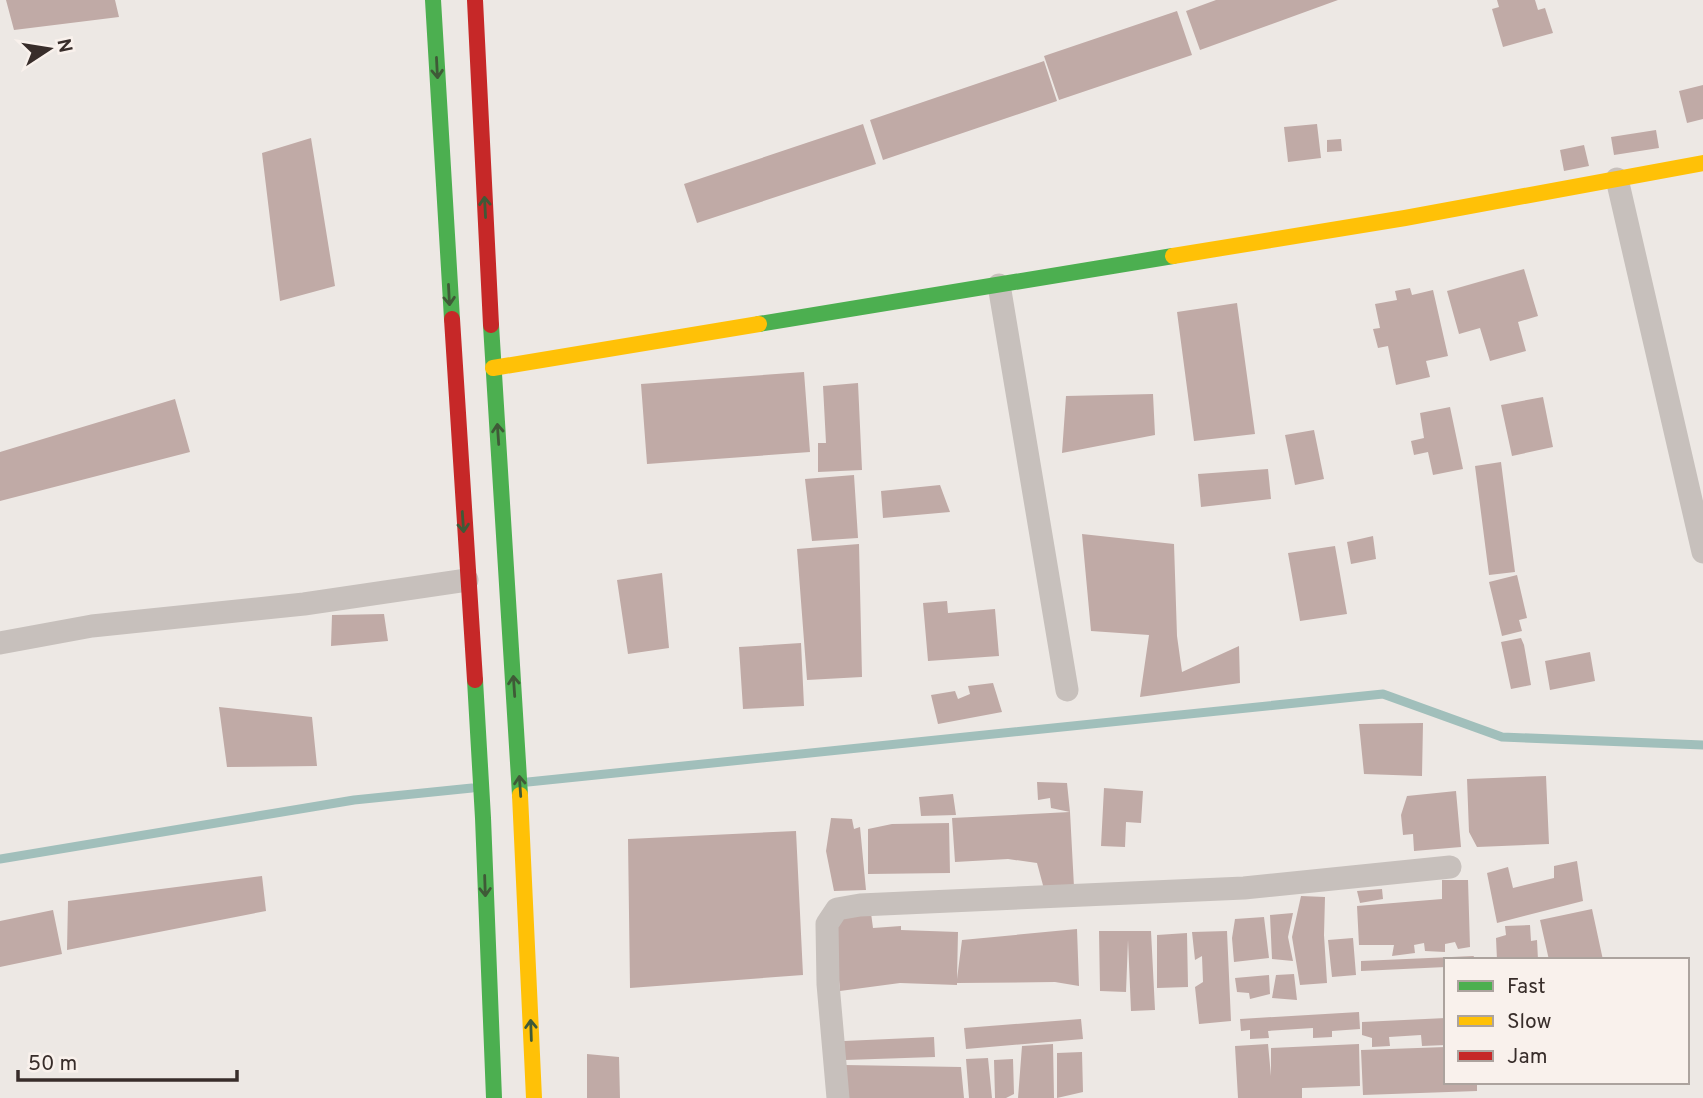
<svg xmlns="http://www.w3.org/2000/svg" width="1703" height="1098" font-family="Overpass,sans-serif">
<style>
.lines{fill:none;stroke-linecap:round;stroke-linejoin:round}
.stream{stroke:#a1bfbb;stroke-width:9}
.building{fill:#c0aaa6}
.street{stroke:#c7c0bc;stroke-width:23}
.fast{stroke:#4caf50;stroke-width:16}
.slow{stroke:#ffc107;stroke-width:16}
.jam{stroke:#c62828;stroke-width:16}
.oneway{stroke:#3f5a37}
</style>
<rect width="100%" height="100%" fill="#ede8e4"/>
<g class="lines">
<!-- stream -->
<path class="stream" d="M528 782 1383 694 1502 737 1703 745
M0 859 354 800 472 788"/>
</g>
<!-- building -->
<path class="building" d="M6 0H115L119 17 14 30Z
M1216 0H1338L1200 50 1186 11Z
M1497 0H1535L1538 10 1545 8 1553 33 1503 47 1492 9 1499 7Z
M1177 11 1192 55 1059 100 1044 56Z
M1044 61 1057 101 883 160 870 120Z
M1703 85V119L1687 123 1679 91Z
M863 124 876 164 697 223 684 184Z
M1317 124 1321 158 1288 162 1284 127Z
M1656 130 1659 148 1614 155 1611 137Z
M311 138 335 286 280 301 262 153Z
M1341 139 1342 151 1327 152V140Z
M1584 145 1589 166 1564 171 1560 150Z
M1524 269 1538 316 1518 322 1526 351 1490 361 1480 328 1459 334 1447 291Z
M1410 288 1412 295 1433 290 1448 356 1426 361 1430 377 1396 385 1388 346 1378 348 1373 329 1380 328 1375 304 1397 300 1395 291Z
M1237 303 1255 434 1194 441 1177 312Z
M804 372 810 452 647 464 641 384Z
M858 383 862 470 818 472V443H826L823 386Z
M1153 394 1155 435 1062 453 1066 396Z
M1543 397 1553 447 1512 456 1501 405Z
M175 399 190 452 0 501V452Z
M1450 407 1463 469 1433 475 1428 452 1414 455 1411 441 1424 438 1420 413Z
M1314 430 1324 479 1295 485 1285 435Z
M1501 462 1515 572 1489 575 1475 466Z
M1268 469 1271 499 1201 507 1198 474Z
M854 475 858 538 812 541 805 479Z
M940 485 950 512 883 518 881 491Z
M1082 534 1174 544 1177 636 1182 672 1239 646 1240 683 1140 697 1149 635 1091 631Z
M1373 536 1376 559 1351 564 1347 542Z
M859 544 862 677 807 680 797 549Z
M1335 546 1347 614 1300 621 1288 553Z
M662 573 669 648 628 654 617 580Z
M1517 575 1527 618 1519 620 1522 631 1502 636 1489 582Z
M947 601 948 613 995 609 999 656 928 661 923 603Z
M384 614 388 641 331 646 332 615Z
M1521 638 1524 645 1531 685 1511 689 1501 642Z
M801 643 804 706 743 709 739 647Z
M1590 652 1595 681 1550 690 1545 661Z
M993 683 1002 712 938 724 931 695 955 691 958 699 970 694 968 686Z
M219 707 312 717 317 766 227 767Z
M1423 723 1422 776 1364 774 1359 724Z
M1546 776 1549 844 1477 847 1469 832 1467 779Z
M1037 782 1067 783 1070 812 1074 887 1044 889 1037 863 1008 859 955 862 952 818 1070 812 1051 808 1050 798 1038 800Z
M1104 788 1143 791 1141 823 1126 822 1125 847 1101 846Z
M1456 791 1461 847 1414 851 1413 834 1403 835 1401 815 1407 796Z
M953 794 956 815 921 816 919 797Z
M831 818 852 819 854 829 860 827 866 890 834 891 826 851Z
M949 823 950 873 868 874V829L892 824Z
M796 831 803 975 630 988 628 839Z
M1577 861 1583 901 1497 923 1487 873 1508 867 1513 888 1554 878V866Z
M262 876 266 911 67 950 68 901Z
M1442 880H1468L1470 947 1458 949 1455 942 1445 944V952L1425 951 1424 943 1414 945 1415 953 1392 956 1394 945H1359L1357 906 1442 899Z
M1382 889 1383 899 1360 903 1357 891Z
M1301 896 1325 897 1324 935 1327 983 1300 985 1292 937Z
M1592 909 1603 960H1549L1540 920Z
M53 910 62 954 0 967V921Z
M871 913 873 928 901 926V930L958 932 957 979 962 940 1077 929 1079 986 1055 982 957 983V985L900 983 840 991 833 916Z
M1293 913 1288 937 1293 961 1272 959 1270 915Z
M1264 917 1269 958 1234 962 1232 938 1235 919Z
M1530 925 1531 941 1537 940 1538 960H1497L1496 938 1506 935 1505 926Z
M1099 931H1151L1155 1010 1131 1011 1128 940 1126 992 1100 991Z
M1227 931 1231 1021 1199 1024 1195 987 1203 982 1202 956 1195 960 1192 932Z
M1187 933 1188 987 1157 988V935Z
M1353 938 1356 975 1332 977 1328 940Z
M1474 956 1472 960H1446V967L1361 971V961Z
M1294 974 1297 1000 1272 998 1276 975Z
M1269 975 1270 994 1250 999 1249 993 1237 992 1235 978Z
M1359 1012 1360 1029 1332 1031V1037L1313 1038V1028L1268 1031 1269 1038 1250 1039V1030L1241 1031 1240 1019Z
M1446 1018V1045L1422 1046 1421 1035 1389 1037 1390 1046 1372 1047V1038L1362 1035V1022Z
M1081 1019 1083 1039 966 1049 964 1028Z
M934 1037 935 1057 845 1060 844 1041Z
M1053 1044 1054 1098H1018L1022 1046Z
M1268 1044 1271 1076V1048L1359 1044 1360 1086 1302 1088V1098H1238L1235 1046Z
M1446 1047V1082H1477V1091L1363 1095 1361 1050Z
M1082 1052 1083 1092 1057 1098V1053Z
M587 1054 619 1057 620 1098H587Z
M988 1058 992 1098H969L966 1059Z
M1013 1059 1014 1094 1006 1098H995L994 1060Z
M845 1065 961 1067 964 1098H848Z"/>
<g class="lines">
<!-- street -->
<path class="street" d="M1617 179 1703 552
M999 285 1067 690
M0 643 92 626 304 604 467 580
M838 1098 828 984 827 924 837 909 860 905 1244 888 1450 867"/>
<!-- fast -->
<path class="fast" d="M433 0 452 319
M759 324 1173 256
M491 325 520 795
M475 680 483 818 494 1098"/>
<!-- slow -->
<path class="slow" d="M1173 256 1405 218 1703 163
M493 368 759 324
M520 795 534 1098"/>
<!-- jam -->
<path class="jam" d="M475 0 491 325
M452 319 475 680"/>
</g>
<!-- one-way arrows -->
<defs><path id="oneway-shaft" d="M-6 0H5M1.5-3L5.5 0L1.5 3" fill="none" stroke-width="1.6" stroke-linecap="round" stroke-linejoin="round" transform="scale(1.75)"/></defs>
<g class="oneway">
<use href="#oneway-shaft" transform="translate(437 68) rotate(87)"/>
<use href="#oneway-shaft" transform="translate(485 207) rotate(-93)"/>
<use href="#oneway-shaft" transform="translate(449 295) rotate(87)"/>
<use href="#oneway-shaft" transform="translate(498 434) rotate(-94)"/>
<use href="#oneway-shaft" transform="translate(463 522) rotate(86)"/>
<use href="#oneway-shaft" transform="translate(514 686) rotate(-94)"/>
<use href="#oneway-shaft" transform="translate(520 786) rotate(-94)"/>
<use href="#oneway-shaft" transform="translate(485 886) rotate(88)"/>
<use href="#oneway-shaft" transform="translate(531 1030) rotate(-92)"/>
</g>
<!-- legend -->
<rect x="1444" y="958" width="245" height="126" fill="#f9f1ec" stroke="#aca39e" stroke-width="2"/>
<rect x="1458" y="981" width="35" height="10" fill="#4caf50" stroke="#aca39e" stroke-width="2"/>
<text x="1507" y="993" font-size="21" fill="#382d2a">Fast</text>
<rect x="1458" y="1016" width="35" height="10" fill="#ffc107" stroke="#aca39e" stroke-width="2"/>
<text x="1507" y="1028" font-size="21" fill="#382d2a">Slow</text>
<rect x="1458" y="1051" width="35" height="10" fill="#c62828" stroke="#aca39e" stroke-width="2"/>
<text x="1507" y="1063" font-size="21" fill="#382d2a">Jam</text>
<!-- north arrow -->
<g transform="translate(49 49) rotate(78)" stroke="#f9f1ec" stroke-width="5" paint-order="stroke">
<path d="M0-5L12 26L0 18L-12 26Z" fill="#382d2a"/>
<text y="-10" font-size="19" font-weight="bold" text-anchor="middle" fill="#382d2a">N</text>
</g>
<!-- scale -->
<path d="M18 1070v10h219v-10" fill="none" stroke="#382d2a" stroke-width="3.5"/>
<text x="28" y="1070" font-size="21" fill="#382d2a" stroke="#f9f1ec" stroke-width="5" paint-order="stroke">50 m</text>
</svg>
